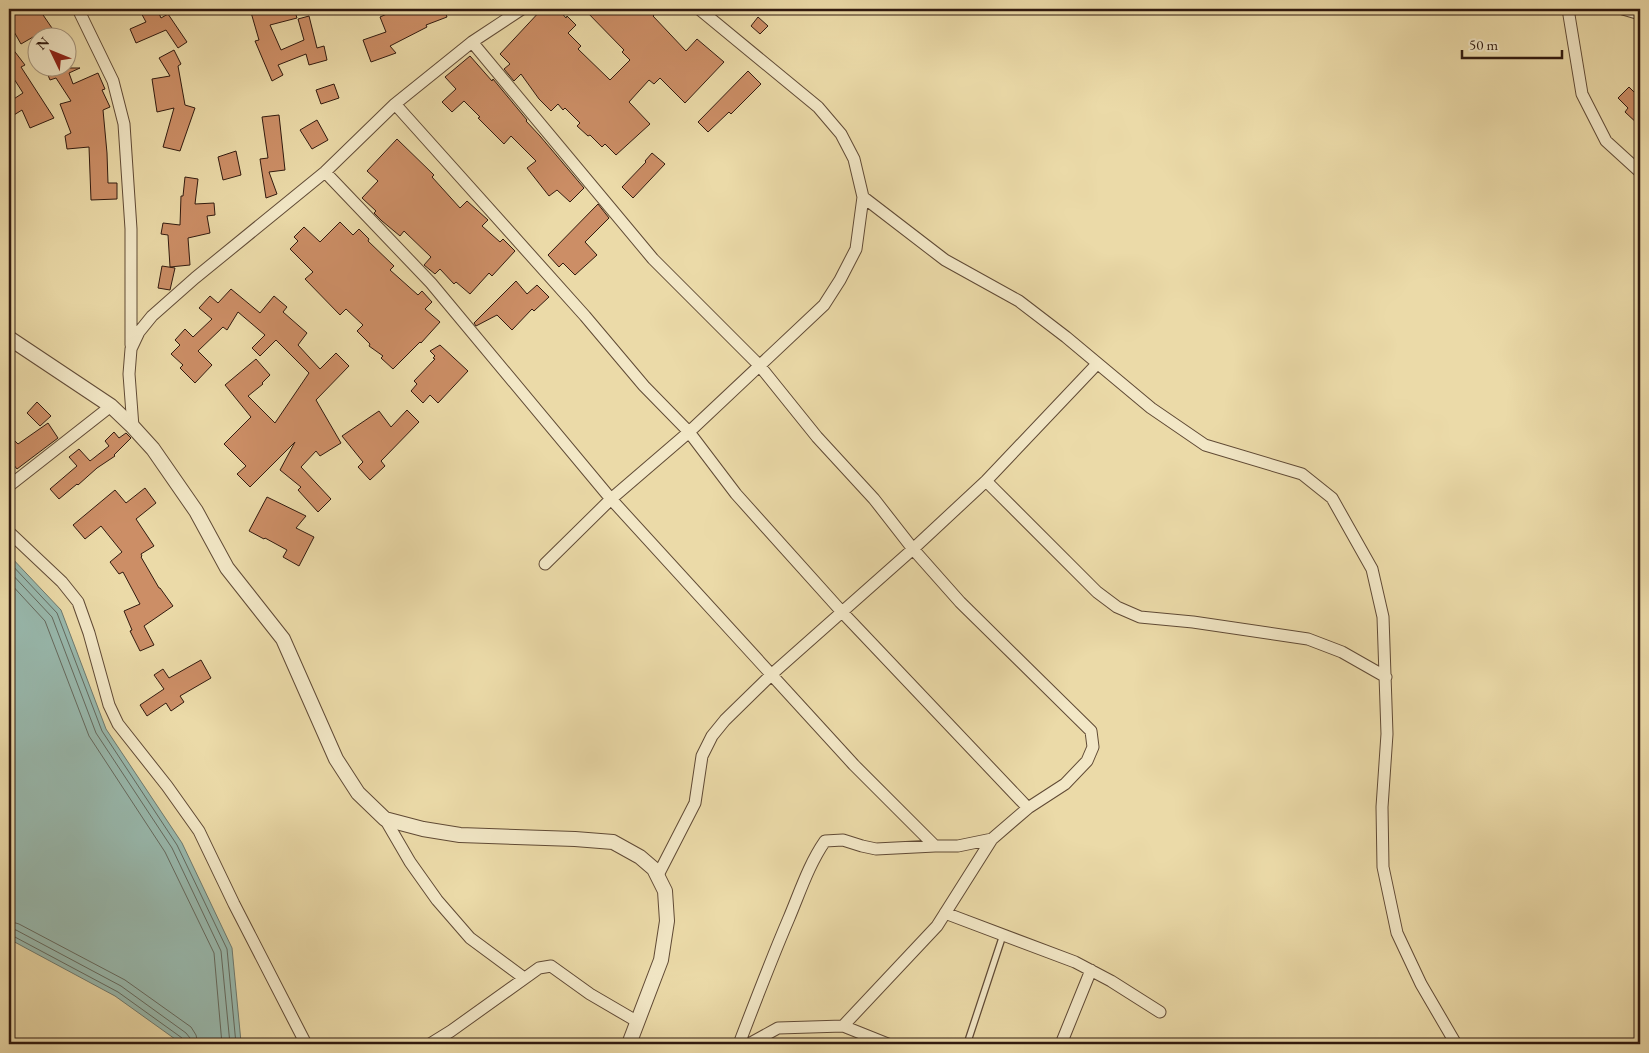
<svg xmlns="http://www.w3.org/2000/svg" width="1649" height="1053" font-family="'EB Garamond',serif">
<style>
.water{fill:#99baaf;stroke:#6f7a6f}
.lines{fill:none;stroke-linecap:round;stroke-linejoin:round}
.shore{stroke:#656a5f;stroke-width:1}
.building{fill:#cc8e66;stroke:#311a0f}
.service-casing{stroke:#604a35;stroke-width:8}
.minor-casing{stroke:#604a35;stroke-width:13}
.tertiary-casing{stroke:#604a35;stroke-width:16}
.service{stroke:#f2e7c6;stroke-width:5.5}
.minor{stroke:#f2e7c6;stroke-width:11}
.tertiary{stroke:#f2e7c6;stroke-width:14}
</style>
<rect width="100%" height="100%" fill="#ebdaa8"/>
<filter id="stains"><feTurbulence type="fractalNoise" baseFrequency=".004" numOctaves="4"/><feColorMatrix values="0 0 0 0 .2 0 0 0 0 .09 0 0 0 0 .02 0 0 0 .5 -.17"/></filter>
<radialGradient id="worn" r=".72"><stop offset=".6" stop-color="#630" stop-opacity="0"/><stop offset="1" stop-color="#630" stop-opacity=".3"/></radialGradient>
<!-- water -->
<path class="water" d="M9 555 61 610 106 729 182 843 232 948 241 1042 242 1044H182L115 996 9 939Z"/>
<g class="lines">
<!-- shore -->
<path class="shore" d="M9 562 57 613 102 731 177 845 227 949 236 1044
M9 571 52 617 96 733 172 848 221 951 230 1044
M9 582 45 621 89 736 165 852 214 953 222 1044
M9 921 19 924 125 980 191 1027 196 1035 198 1044
M9 929 16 930 121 986 186 1033 190 1038V1044
M9 935 13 936 118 992 182 1038 184 1044"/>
</g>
<!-- building -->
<path class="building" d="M9 9H39L54 31 46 38H43L40 33 21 44 9 23Z
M139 9H157L161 18 168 14 187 42 178 48 166 30 136 43 130 29 146 22Z
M250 9H294L297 18 270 25 281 50 304 40 298 19 309 16 317 48 324 46 327 60 309 65 306 54 278 65 283 75 272 81 255 41 259 40Z
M398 9H420L421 12 430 9H444L447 17 426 25 427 27 390 46 396 53 371 62 363 40 386 32 380 17Z
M542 9H552L556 14 560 11 566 18 567 16 576 25 568 33 581 46 578 49 610 80 630 60 622 52 624 50 584 9H649L655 14 653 16 686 51 697 39 724 62 685 103 660 78 654 84 649 80 629 102 650 124 616 155 605 144 602 147 590 135 588 136 577 126 580 123 565 108 563 110 558 104 551 111 539 99 521 74 514 81 504 69 510 64 500 54Z
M758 17 768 26 760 34 751 26Z
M9 44 25 65 21 67 54 118 30 128 22 110 9 118V102L23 93 9 71Z
M174 50 181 64 178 66 185 105 195 108 180 151 163 147 174 108 157 112 152 79 170 76 159 58Z
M470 56 492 81 493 79 527 120 526 121 540 136 584 188 570 202 557 190 549 196 527 168 536 161 511 136 504 144 478 118 480 117 464 101 452 112 442 102 456 89 445 77Z
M45 68H80L69 73 73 84 98 73 105 89 102 90 110 107 103 110 107 153 108 183H117V199L91 200 89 147 67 149 65 136 71 133 60 104 71 101 56 78 50 80Z
M748 71 761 84 731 114 729 112 708 132 698 122Z
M334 84 339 98 321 104 316 90Z
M1629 87 1640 98V126L1625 112 1628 108 1618 98Z
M279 115 285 170 269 172 277 194 266 198 260 159 268 158 262 117Z
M317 120 328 140 312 149 300 130Z
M397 139 434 175 432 177 460 208 467 201 488 220 482 226 500 242 503 239 515 251 492 276 489 273 470 294 456 282 454 284 440 269 435 274 424 265 431 257 404 231 400 236 382 221 374 213 376 211 362 198 378 181 367 171Z
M236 151 241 175 223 180 218 157Z
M652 153 665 164 633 198 622 187 646 162 645 161Z
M185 177 198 179 195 204 214 203 215 215 207 216 210 233 188 238 190 265 170 267 168 235 161 234 163 223 180 225 181 196H183Z
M598 204 609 218 585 242 597 255 575 275 563 263 559 267 548 255Z
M340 222 353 235 359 229 369 239 368 241 394 266 390 270 418 295 422 291 432 302 425 309 440 322 421 343 420 342 393 369 381 358 383 356 369 346 370 344 357 331 363 325 346 309 340 315 305 279 313 272 290 249 298 241 294 237 304 227 320 242Z
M162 266 175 268 170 290 158 288Z
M516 281 527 294 537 285 549 297 534 311 532 309 512 330 497 315 476 326 474 323Z
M231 289 260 313 274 296 287 307 283 312 307 333 298 345 320 369 336 353 349 366 316 400 341 443 320 456 316 451 301 467 331 499 318 512 298 490 301 487 280 470 295 442 250 487 237 474 246 466 224 444 251 417 225 385 256 359 270 375 262 383 263 384 248 396 275 423 309 373 276 340 260 356 252 348 265 335 238 312 227 330 223 327 198 351 212 365 195 383 180 368 183 365 171 354 180 345 175 340 185 329 193 337 212 319 199 308 210 296 218 303Z
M440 345 468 371 438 403 430 395 423 403 411 391 417 384 414 381 435 359 433 358 435 356 430 351Z
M37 402 51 416 40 426 27 413Z
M407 410 419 422 381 461 385 466 370 480 358 467 363 462 342 436 379 411 391 427Z
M48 423 58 438 17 469 13 464 9 467V435L18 444Z
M114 432 119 438 126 433 131 438 114 455 115 456 97 468 78 485 77 484 59 499 50 489 77 466 69 457 79 449 90 461 109 446 105 441Z
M145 488 156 503 136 519 154 546 141 554 142 556 141 557 159 588H160L173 606 144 626 154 645 140 651 130 631 132 630 124 611 140 604 123 572 119 574 110 562 122 552 101 526 85 539 73 525 115 490 126 503Z
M267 497 306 516 296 528 314 537 299 566 283 557 287 550 265 538 264 539 249 531Z
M201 660 211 678 180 696 184 702 171 711 166 703 147 716 140 705 164 689 154 675 163 669 169 678Z"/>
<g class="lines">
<!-- service casing -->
<g class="service-casing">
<path id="service" d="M967 1044 1003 935"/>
</g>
<!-- minor casing -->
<g class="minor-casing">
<path id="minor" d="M78 9 113 81 124 124 131 229V345
M1568 9 1582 94 1606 141 1640 172
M1623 9 1640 14
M472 42 653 259 759 365 817 437 874 499 913 549 960 602 1091 731 1093 747 1087 761 1065 784 1028 808 992 839 958 846H935L876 849 862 846 843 840 825 841C809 864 800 892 789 918 771 960 755 1002 739 1044
M395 104 585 316 644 386 689 432 736 494 842 612 1028 808
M325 172 431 283 611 499 854 765 935 846
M863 197 945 260 1019 301 1066 337 1151 408 1205 445 1302 474 1332 498 1372 569 1383 617 1387 734 1382 807 1383 867 1397 933 1421 984 1456 1044
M133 427 129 374 131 349 139 332 152 316 195 278 325 172 395 104 472 42 522 9
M986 481 1097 592 1117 607 1140 617 1193 622 1308 639 1342 652 1386 677
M9 486 111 406
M9 532 62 582 78 602 89 633 109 705 118 724 167 786 199 831 234 904 306 1044
M545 564 611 499 689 432 824 305 840 280 856 249 863 197 854 159 841 134 818 107 699 9
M385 819 410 862 437 900 470 938 524 978
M657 877 695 803 702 756 712 736 725 720 772 674 913 549 986 481 1097 364
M945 913 1075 962 1111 981 1160 1012
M843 1026 888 1044
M430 1044 451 1031 539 968 551 966 590 994 638 1022
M749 1044 778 1028 843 1026 937 926 992 839
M1061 1044 1091 970"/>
</g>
<!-- tertiary casing -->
<g class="tertiary-casing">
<path id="tertiary" d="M9 338 111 406 133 427 153 449 196 511 227 568 283 639 336 759 358 793 385 819 423 829 460 835 575 839 613 842 640 857 654 869 665 891 667 921 661 960 629 1044"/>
</g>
<!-- service -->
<use href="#service" class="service"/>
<!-- minor -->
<use href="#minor" class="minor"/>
<!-- tertiary -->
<use href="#tertiary" class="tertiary"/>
</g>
<!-- margin -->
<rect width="1649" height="1053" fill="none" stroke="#ebdaa8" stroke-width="30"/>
<rect x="10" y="10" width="1629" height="1033" fill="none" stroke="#311a0f" stroke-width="2.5"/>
<rect x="15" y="15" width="1619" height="1023" fill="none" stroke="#311a0f"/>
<!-- north arrow -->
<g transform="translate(52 52) rotate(313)"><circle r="24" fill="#f2e7c6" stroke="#a5957d"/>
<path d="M0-4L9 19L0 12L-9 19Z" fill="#8f2418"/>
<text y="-8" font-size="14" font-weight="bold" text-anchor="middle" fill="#311a0f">N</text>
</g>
<!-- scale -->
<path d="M1462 50v8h100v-8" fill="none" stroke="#311a0f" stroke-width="2.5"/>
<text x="1469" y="50" font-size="15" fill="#311a0f" stroke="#f2e7c6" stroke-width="4" paint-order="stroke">50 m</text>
<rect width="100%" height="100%" filter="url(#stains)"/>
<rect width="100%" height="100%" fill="url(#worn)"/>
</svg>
